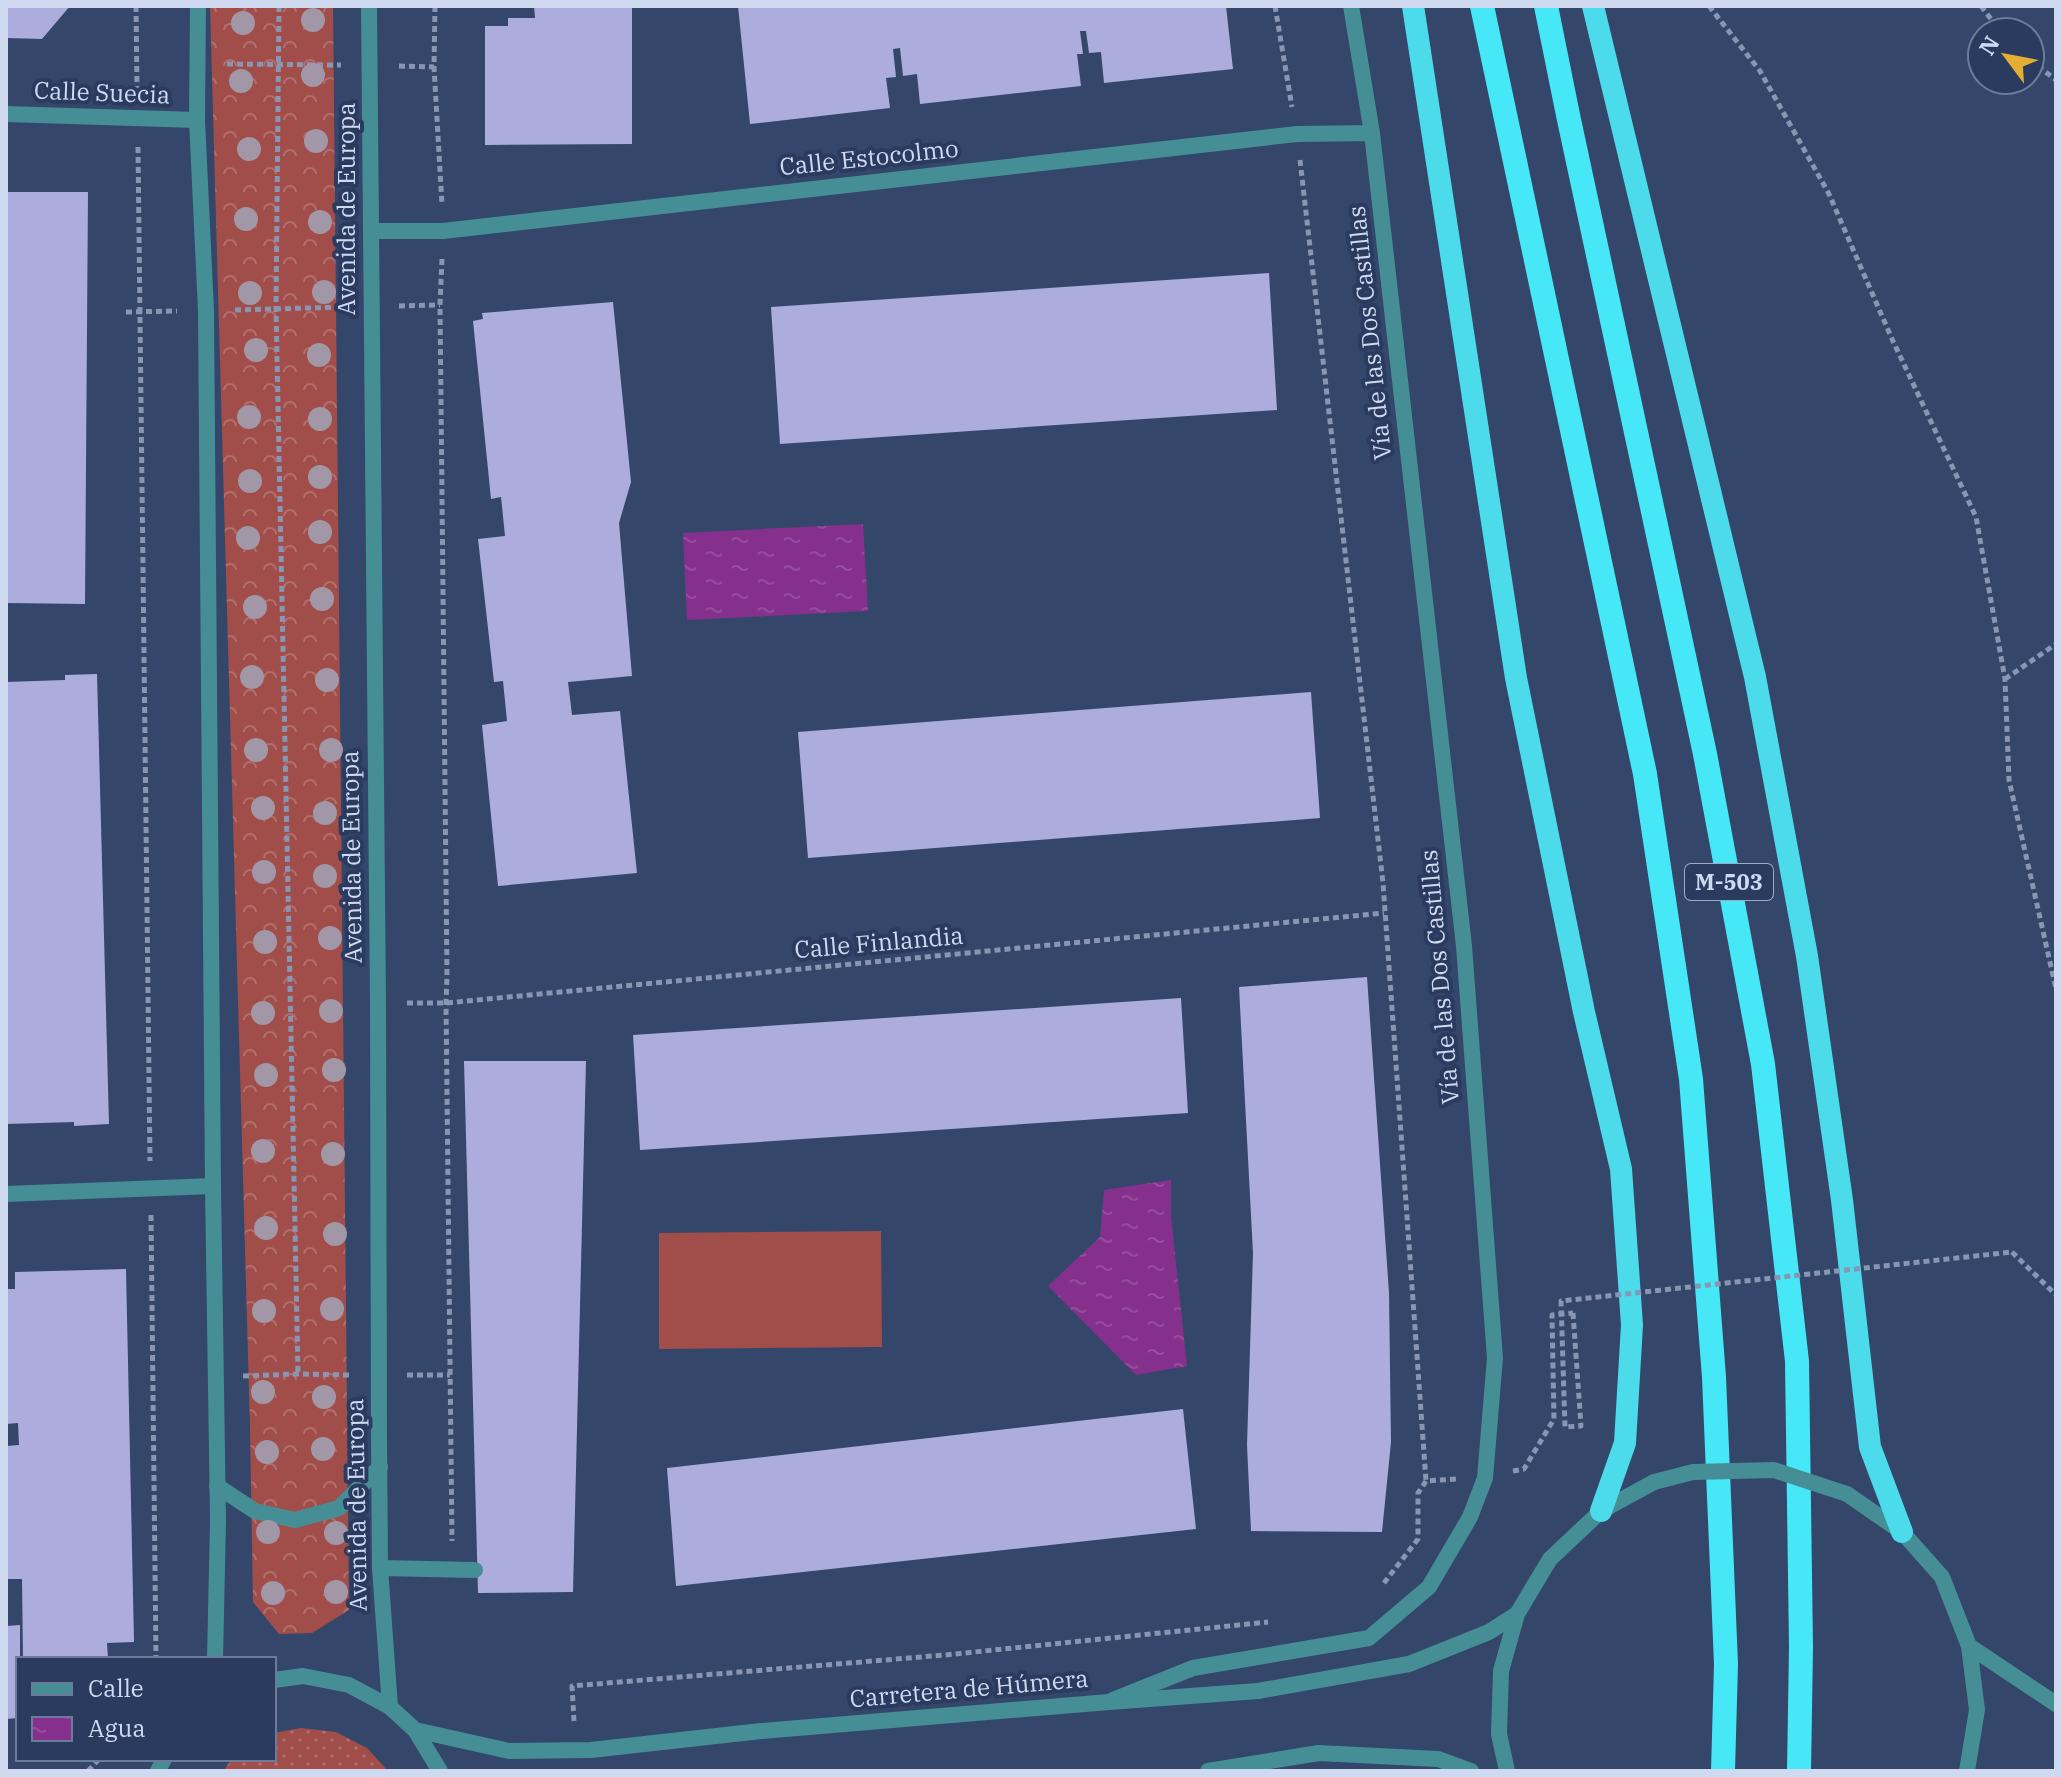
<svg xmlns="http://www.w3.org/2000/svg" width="2062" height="1777" font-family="'IBM Plex Serif',serif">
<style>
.grass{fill:url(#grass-dots)}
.forest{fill:url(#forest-crowns)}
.pitch{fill:#a14e4a}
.water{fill:url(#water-ripples)}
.building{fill:#acaddc}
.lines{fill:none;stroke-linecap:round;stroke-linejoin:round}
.path{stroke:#8896b4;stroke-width:5;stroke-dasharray:6 4;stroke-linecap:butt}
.service{stroke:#458e96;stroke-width:16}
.minor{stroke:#458e96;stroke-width:16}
.tertiary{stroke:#458e96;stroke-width:16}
.trunk{stroke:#4bdbea;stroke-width:22}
.motorway{stroke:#46e8f8;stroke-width:24}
.path-bridge{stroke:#8896b4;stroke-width:5;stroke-dasharray:6 4;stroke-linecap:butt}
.tertiary-bridge{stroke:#458e96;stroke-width:16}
.tree{fill:#a297a6}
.labels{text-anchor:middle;stroke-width:8;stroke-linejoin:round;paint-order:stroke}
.shield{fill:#2b3b60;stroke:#9eaac6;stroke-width:2}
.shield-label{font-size:22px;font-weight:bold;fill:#cfdaf1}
.street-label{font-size:24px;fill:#cfdaf1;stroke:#2b3b60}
</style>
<defs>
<pattern id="grass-dots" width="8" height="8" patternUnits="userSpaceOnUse" patternTransform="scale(2)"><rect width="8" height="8" fill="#a14e4a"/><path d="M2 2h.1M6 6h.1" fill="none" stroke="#b16f6d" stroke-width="1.8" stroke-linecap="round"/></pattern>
<pattern id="forest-crowns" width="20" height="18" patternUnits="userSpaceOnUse" patternTransform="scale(2)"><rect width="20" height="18" fill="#a14e4a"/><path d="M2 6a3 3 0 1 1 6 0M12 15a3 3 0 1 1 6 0" fill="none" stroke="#b16f6d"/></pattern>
<pattern id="water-ripples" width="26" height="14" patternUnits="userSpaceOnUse" patternTransform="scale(2)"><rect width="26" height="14" fill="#85308d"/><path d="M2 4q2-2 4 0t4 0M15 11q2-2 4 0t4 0" fill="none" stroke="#954d9e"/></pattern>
</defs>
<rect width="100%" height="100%" fill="#35466b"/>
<!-- grass -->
<path class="grass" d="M301 1728 336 1732 367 1748 388 1771H223L232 1759H274V1733Z"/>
<!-- forest -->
<path class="forest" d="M210 6H333L349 1610 312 1633 279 1634 253 1602 250 1426Z"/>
<!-- pitch -->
<path class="pitch" d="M881 1231 882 1347 659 1349V1233Z"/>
<!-- water -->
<path class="water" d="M863 524 868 611 687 620 683 533Z
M1171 1180V1216L1187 1366 1136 1375 1048 1286 1100 1237 1104 1190Z"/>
<!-- building -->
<path class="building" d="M6 6H70L42 39 6 38Z
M534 6H632V144L485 145V26H508V18H535Z
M738 6H1226L1233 69 1104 83 1101 52 1089 53 1086 31H1080L1083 54H1077L1081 86 920 104 917 74 903 76 900 48 893 49 896 77 886 78 890 108 750 124Z
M6 192H88L85 604 6 603Z
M1269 273 1277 410 780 444 771 307Z
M613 302 631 482 619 523 632 676 568 682 572 715 620 711 637 873 498 886 482 725 507 721 503 681 494 682 478 539 505 536 501 497 491 499 473 321 483 319 482 313Z
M97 674 109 1124 74 1126V1122L6 1124V682L65 680V675Z
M1311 692 1320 818 808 858 798 732Z
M1367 977 1389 1293 1391 1442 1382 1532 1251 1531 1247 1445 1253 1253 1239 987Z
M1181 998 1188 1113 640 1150 633 1035Z
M464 1061H586L573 1592 478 1593Z
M126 1269 134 1642 107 1643 108 1659H23L22 1579H6V1446L19 1445 18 1423 6 1424V1289H15V1272Z
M1183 1409 1196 1529 676 1586 667 1468Z
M20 1625V1659H18V1718L6 1719V1626Z"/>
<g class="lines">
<!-- path -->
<path class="path" d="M136 6 137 89
M279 6 276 309 298 1374
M435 6 434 67 442 205
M1275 6 1292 107
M1709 6 1760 71 1829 194 1892 339 1976 517 2005 679 2009 780 2056 989
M1981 6 2001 32
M2030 60 2056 80
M227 64 341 65
M399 66 434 67
M138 147 150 1161
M1300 160 1383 883 1426 1481
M442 259 440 305 447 976 446 1003 452 1541
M399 306 440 305
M235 310 345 307
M126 312 177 311
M2005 679 2056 644
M407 1003H446L1384 913
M151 1215 156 1659
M2012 1252 2056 1295
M407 1375H450
M243 1376 298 1374 349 1375
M1513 1471 1524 1469 1554 1419 1552 1315 1573 1313
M1384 1583 1418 1539V1493L1426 1481 1456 1479
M574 1721 572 1686 945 1655 1268 1622
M88 1771 99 1759"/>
<!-- service -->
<path class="service" d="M217 1486 255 1511 295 1520 339 1508 380 1467
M380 1568 475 1570"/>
<!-- minor -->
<path class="minor" d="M6 114 197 120
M371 231H443L1297 134 1372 133
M6 1194 213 1186
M1113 1700 1193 1668 1369 1638 1429 1587 1470 1517 1485 1478 1495 1358 1464 946 1372 133 1351 6"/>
<!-- tertiary -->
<path class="tertiary" d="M198 6 197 120 206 311 213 1186 218 1521 215 1659
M369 6 378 1004 379 1436 380 1568 390 1707
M1847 1494 1902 1532 1942 1577 1969 1646 1977 1710 1967 1771
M1969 1646 2056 1704
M274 1680 303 1676 349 1685 390 1707 415 1730 440 1771
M415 1730 509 1751 591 1750 761 1731 1109 1702 1258 1691 1409 1664 1489 1632 1517 1614
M158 1771 164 1759
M1208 1771 1319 1753 1438 1759 1471 1771
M1507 1771 1499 1734 1501 1671 1517 1614 1550 1559 1601 1511 1654 1482"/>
<!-- trunk -->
<path class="trunk" d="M1413 6 1516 678 1584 1012 1621 1169 1632 1325 1625 1443 1601 1511
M1593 6 1755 677 1807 956 1842 1200 1870 1447 1902 1532"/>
<!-- motorway -->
<path class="motorway" d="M1482 6 1645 774 1691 1079 1714 1377 1726 1664 1723 1771
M1546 6 1568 115 1705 754 1763 1064 1797 1361 1801 1647 1799 1771"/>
<!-- path-bridge -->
<path class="path-bridge" d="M1573 1313 1581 1426 1565 1427 1561 1301 2012 1252"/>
<!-- tertiary-bridge -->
<path class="tertiary-bridge" d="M1654 1482 1693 1472 1774 1470 1847 1494"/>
</g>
<!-- trees -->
<g class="tree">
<circle cx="313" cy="20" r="12"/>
<circle cx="243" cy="23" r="12"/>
<circle cx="313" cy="75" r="12"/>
<circle cx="241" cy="81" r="12"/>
<circle cx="316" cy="141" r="12"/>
<circle cx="249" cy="149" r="12"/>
<circle cx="246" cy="219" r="12"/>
<circle cx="320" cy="222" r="12"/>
<circle cx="324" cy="292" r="12"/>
<circle cx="250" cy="293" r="12"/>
<circle cx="256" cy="350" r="12"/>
<circle cx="319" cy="355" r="12"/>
<circle cx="249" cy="417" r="12"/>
<circle cx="320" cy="419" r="12"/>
<circle cx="320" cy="477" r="12"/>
<circle cx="250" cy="481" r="12"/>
<circle cx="320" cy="532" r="12"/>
<circle cx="248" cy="538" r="12"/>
<circle cx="322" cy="599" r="12"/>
<circle cx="255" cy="607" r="12"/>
<circle cx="252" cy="677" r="12"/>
<circle cx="327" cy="680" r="12"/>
<circle cx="256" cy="750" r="12"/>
<circle cx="331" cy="750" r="12"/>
<circle cx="263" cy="808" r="12"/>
<circle cx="325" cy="813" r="12"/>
<circle cx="264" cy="872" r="12"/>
<circle cx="325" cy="876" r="12"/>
<circle cx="330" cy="938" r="12"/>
<circle cx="265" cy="942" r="12"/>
<circle cx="331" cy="1011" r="12"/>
<circle cx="263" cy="1013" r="12"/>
<circle cx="334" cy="1070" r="12"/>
<circle cx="266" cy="1075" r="12"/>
<circle cx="263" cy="1151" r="12"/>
<circle cx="333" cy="1154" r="12"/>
<circle cx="266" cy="1228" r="12"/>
<circle cx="335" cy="1234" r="12"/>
<circle cx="332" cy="1309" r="12"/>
<circle cx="264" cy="1311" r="12"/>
<circle cx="263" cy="1392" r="12"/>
<circle cx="324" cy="1397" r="12"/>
<circle cx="323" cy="1449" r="12"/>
<circle cx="267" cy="1452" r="12"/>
<circle cx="268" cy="1532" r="12"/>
<circle cx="336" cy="1533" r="12"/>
<circle cx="336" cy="1592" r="12"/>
<circle cx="273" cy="1593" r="12"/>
</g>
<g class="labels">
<!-- shield labels -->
<rect class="shield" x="1685" y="864" width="88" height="36" rx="6"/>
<g class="shield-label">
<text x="1729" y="890">M-503</text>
</g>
<!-- street labels -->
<g class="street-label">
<text transform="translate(102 93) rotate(2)" y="8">Calle Suecia</text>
<text transform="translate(869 158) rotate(-6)" y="8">Calle Estocolmo</text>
<text transform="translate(347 209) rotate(-90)" y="8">Avenida de Europa</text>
<text transform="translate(1370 333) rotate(-96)" y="8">Vía de las Dos Castillas</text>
<text transform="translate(352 857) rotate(-91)" y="8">Avenida de Europa</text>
<text transform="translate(879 943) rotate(-5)" y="8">Calle Finlandia</text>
<text transform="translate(1440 977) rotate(-95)" y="8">Vía de las Dos Castillas</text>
<text transform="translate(357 1505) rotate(-91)" y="8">Avenida de Europa</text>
<text transform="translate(969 1689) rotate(-5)" y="8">Carretera de Húmera</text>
</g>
</g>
<!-- border -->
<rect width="2062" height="1777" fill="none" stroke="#cfdaf1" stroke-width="16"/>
<!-- legend -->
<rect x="16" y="1657" width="260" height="104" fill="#2b3b60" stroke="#6d7b9a" stroke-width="2"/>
<rect x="32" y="1683" width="40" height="12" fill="#458e96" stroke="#6d7b9a" stroke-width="2"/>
<text x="88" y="1697" font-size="24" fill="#cfdaf1">Calle</text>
<rect x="32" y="1717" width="40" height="24" fill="url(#water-ripples)" stroke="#6d7b9a" stroke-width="2"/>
<text x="88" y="1737" font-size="24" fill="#cfdaf1">Agua</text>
<!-- north arrow -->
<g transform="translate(2006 56) rotate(302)"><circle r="38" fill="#2b3b60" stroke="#6d7b9a" stroke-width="2"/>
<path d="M0-6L14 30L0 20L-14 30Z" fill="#e2af34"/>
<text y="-12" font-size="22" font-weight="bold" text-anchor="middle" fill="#cfdaf1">N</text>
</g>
</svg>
